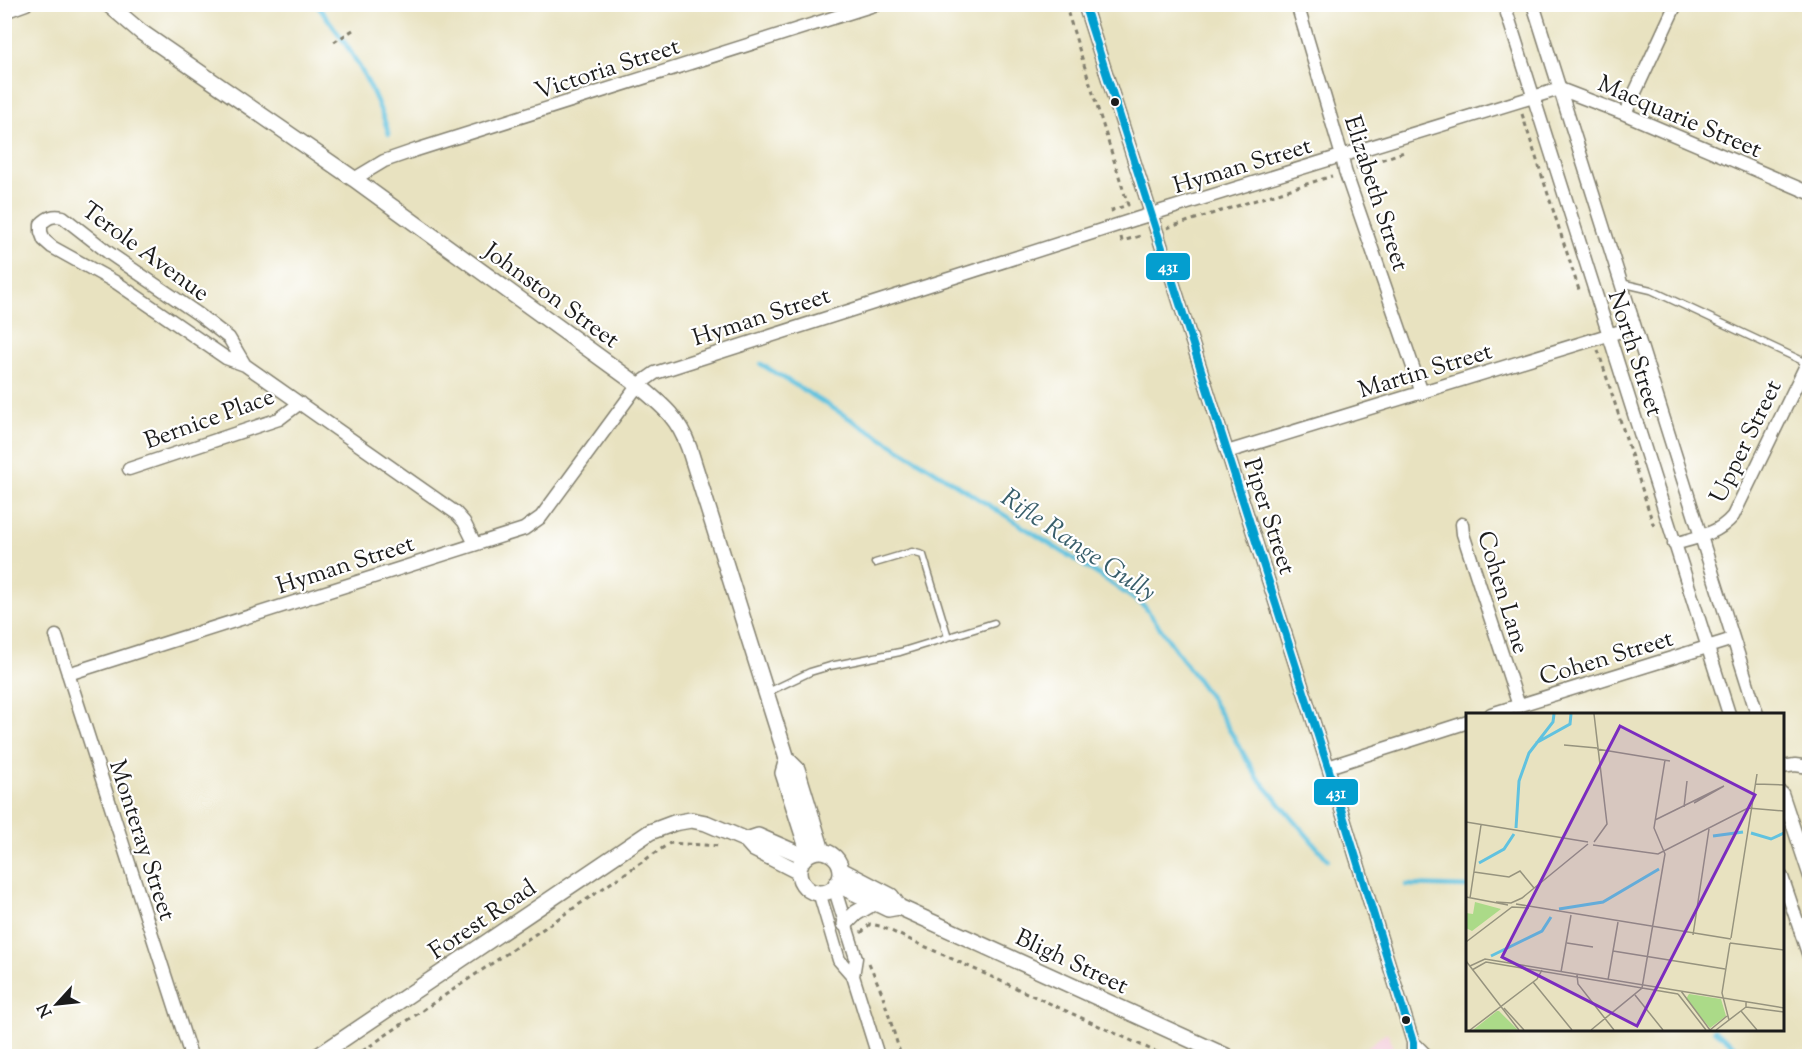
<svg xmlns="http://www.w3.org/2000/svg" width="1814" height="1061" font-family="'Sorts Mill Goudy',serif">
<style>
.built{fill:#f4cfdc}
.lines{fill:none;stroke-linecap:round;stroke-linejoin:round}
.stream{stroke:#61c2df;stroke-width:4.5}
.service-casing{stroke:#827f6e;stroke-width:9}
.minor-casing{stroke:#827f6e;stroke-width:15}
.tertiary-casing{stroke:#827f6e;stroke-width:18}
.path{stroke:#827f6e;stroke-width:3;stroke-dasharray:4.5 4.5;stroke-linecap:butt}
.service{stroke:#fff;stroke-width:6}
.minor{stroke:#fff;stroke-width:12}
.tertiary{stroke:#fff;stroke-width:15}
.bus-1-casing{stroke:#fff;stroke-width:12}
.bus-1{stroke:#049ecf;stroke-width:8}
.bus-dot{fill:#1c1c1c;stroke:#fff;stroke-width:2}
.labels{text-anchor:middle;stroke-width:4.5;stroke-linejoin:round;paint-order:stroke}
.street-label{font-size:24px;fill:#1c1c1c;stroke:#fff}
.water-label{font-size:26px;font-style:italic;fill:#385e6a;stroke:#fff}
.inset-river{fill:none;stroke:#61c2df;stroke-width:3}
.inset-road{fill:none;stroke:#96937e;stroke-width:1.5}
.view{fill:#7b2cbf;fill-opacity:0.15;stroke:#7b2cbf;stroke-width:3}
.inset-edge{fill:none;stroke:#1c1c1c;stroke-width:3}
.line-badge{stroke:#fff;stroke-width:2}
.badge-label{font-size:16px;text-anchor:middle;font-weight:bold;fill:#fff}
</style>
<rect width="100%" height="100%" fill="#fff"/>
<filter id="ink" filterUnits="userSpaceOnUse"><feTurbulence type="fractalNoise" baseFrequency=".0167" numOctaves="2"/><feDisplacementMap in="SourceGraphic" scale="12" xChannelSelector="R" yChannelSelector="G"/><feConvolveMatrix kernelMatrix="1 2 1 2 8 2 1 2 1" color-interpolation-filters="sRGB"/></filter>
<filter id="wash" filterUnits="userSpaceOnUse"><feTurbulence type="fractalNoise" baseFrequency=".008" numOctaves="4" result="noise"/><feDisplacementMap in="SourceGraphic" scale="24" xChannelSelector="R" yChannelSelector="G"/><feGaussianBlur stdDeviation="1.35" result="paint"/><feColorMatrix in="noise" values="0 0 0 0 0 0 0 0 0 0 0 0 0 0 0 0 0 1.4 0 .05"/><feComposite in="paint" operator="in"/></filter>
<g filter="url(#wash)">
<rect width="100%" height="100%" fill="#e8e2c0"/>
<!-- built -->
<path class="built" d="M1387 1032 1396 1056H1355Z"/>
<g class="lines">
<!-- stream -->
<path class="stream" d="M316 4C348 43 374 86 389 134
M761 364 927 466 1099 575 1145 607 1212 700 1257 777 1328 860
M1406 885 1468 887
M1714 1030 1748 1056"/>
</g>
</g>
<g filter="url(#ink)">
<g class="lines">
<!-- service casing -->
<g class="service-casing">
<path id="service" d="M1621 283 1651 290 1807 363
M875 563 912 552 923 555 948 637
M766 693 810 672 830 666 900 652 994 623"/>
</g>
<!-- minor casing -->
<g class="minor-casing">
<path id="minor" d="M1084 4 1328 767 1413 1042V1056
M1297 4 1342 156 1345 171 1422 393
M1504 4 1729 714
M1533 4 1757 714
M4 12 26 4
M1625 114 1676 4
M354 179 384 161 416 150 877 4
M245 365 229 338 198 314 109 253 63 217C53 215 48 217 41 224V232L44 240 52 247 117 283 226 358 245 365 456 513 464 522 475 544
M1227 452 1634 327
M129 469 279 419 300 403
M1462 524 1463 534 1519 706
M1674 544C1696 538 1718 534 1733 516L1810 357
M56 636 191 1056
M68 674 524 529 541 517 638 385 655 373 1139 218 1533 97 1560 89 1625 114 1810 193
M1491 714 1733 639
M1328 767 1468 722
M1782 767 1795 765 1810 767
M1782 793 1810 877
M1782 877 1810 959
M834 887 856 958 853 976
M819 892 839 960 853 976 878 1056
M1413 1042 1427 1056"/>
</g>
<!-- tertiary casing -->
<g class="tertiary-casing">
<path id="tertiary" d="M108 4 141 32 354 179 638 385C662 405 678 417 689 448L787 759 797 769 822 851
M787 759 783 773 809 854
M746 840 758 836 806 857
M799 872a21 21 0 1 1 42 0a21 21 0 1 1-42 0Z
M841 870 891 896 899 907 1226 1056
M836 884 888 909 899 907
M845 924 856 913 873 903
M318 1056 650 832 674 823 691 820 706 823 746 840 754 849 799 872"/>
</g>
<!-- path -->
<path class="path" d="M1065 4 1128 205 1112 210 1113 214
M334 42 353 30
M1522 114 1579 290
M1356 168 1404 152
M1167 228 1332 176
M1121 237 1122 241 1144 235
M1598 350 1655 530
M861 933 870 924 880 926 1165 1056
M869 963 882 993 901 1056
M355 1056 670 843 720 846"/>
<!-- service -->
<use href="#service" class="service"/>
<!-- minor -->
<use href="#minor" class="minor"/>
<!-- tertiary -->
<use href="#tertiary" class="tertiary"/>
<!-- bus-1 casing -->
<g class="bus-1-casing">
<path id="bus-1" d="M1084 4 1328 767 1413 1042V1056"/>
</g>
<!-- bus-1 -->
<use href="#bus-1" class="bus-1"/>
</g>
</g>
<!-- markers -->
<g class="bus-dot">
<circle cx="1115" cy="102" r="5"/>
<circle cx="1406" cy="1020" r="5"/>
</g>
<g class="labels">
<!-- street labels -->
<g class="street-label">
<text transform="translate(607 68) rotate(-18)" y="8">Victoria Street</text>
<text transform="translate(1680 116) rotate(23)" y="8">Macquarie Street</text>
<text transform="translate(1242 165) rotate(-17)" y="8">Hyman Street</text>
<text transform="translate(1377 193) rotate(72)" y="8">Elizabeth Street</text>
<text transform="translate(146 251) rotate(36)" y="8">Terole Avenue</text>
<text transform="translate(552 295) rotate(36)" y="8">Johnston Street</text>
<text transform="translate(761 316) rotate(-18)" y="8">Hyman Street</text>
<text transform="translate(1636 353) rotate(72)" y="8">North Street</text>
<text transform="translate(1425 370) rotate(-17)" y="8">Martin Street</text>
<text transform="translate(209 418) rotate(-20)" y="8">Bernice Place</text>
<text transform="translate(1745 441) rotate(-64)" y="8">Upper Street</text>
<text transform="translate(1270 516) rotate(72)" y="8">Piper Street</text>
<text transform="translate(345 564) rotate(-18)" y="8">Hyman Street</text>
<text transform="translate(1504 592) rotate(73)" y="8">Cohen Lane</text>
<text transform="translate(1606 657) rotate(-17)" y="8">Cohen Street</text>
<text transform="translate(143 840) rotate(72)" y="8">Monteray Street</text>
<text transform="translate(482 919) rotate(-34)" y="8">Forest Road</text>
<text transform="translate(1072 961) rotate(25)" y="8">Bligh Street</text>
</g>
<!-- water labels -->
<g class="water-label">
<text transform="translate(1079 544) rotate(34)" y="9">Rifle Range Gully</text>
</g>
</g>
<!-- overview -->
<g transform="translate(1466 713)">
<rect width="318" height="318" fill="#e8e2c0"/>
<path d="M223 281 255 286 260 303 244 315 220 286ZM33 298 52 317H7L31 298Z" fill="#abda88"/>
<path d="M9 189 35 196 6 218 0 215V200L7 201Z" fill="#abda88"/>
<path class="inset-river" d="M70 30 104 11 105 1M50 115 53 68 63 40 87 9 88 1M285 120 305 126 318 120M247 123 277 119M13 150 38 136 48 121M93 196 137 189 193 156M25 243 76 218 85 204"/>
<path class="inset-road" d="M98 32 131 35M131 36 204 48M290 71 318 72M228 90 258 73M218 94 221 68M189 107 258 73M0 109 122 129M128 129 141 111 128 1M127 132 192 141 282 95 318 98M8 159 43 164 54 158 68 175M0 184 42 192M4 185 15 112M30 189 45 190 56 185 122 131M50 191 265 226M227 222 243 116M265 225 291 61M0 229 46 194 63 195M101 230 127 234M264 230 318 237M147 238 259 256M0 248 53 317M4 253 19 246 318 295M6 257 20 249 212 281M95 259 105 202M111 262 112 271 148 317M142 267 152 209M67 269 106 317M215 278 244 317M212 281 240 317M169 282 197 317M280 294 318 299M38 295 58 317M275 298 291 317M263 307 256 280 264 230M4 317 71 266 76 257M125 317 176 275 199 141 188 115 199 47M244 317 261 303M250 317 280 294V289"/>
<path class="view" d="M154 13 289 82 171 313 36 244Z"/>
<rect width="318" height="318" class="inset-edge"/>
</g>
<g class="line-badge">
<rect x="1145" y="252" width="46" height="29" rx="6" fill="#049ecf"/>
<rect x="1313" y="778" width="46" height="28" rx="6" fill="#049ecf"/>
</g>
<g class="badge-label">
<text x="1168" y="272">431</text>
<text x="1336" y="798">431</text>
</g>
<!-- margin -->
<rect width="1814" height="1061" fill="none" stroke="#fff" stroke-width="24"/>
<!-- north arrow -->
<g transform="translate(57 1004) rotate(243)" stroke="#ffffff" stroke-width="4.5" paint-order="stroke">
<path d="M0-4.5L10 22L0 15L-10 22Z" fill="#1c1c1c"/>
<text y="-9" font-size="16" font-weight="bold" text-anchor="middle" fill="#1c1c1c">N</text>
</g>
</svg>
